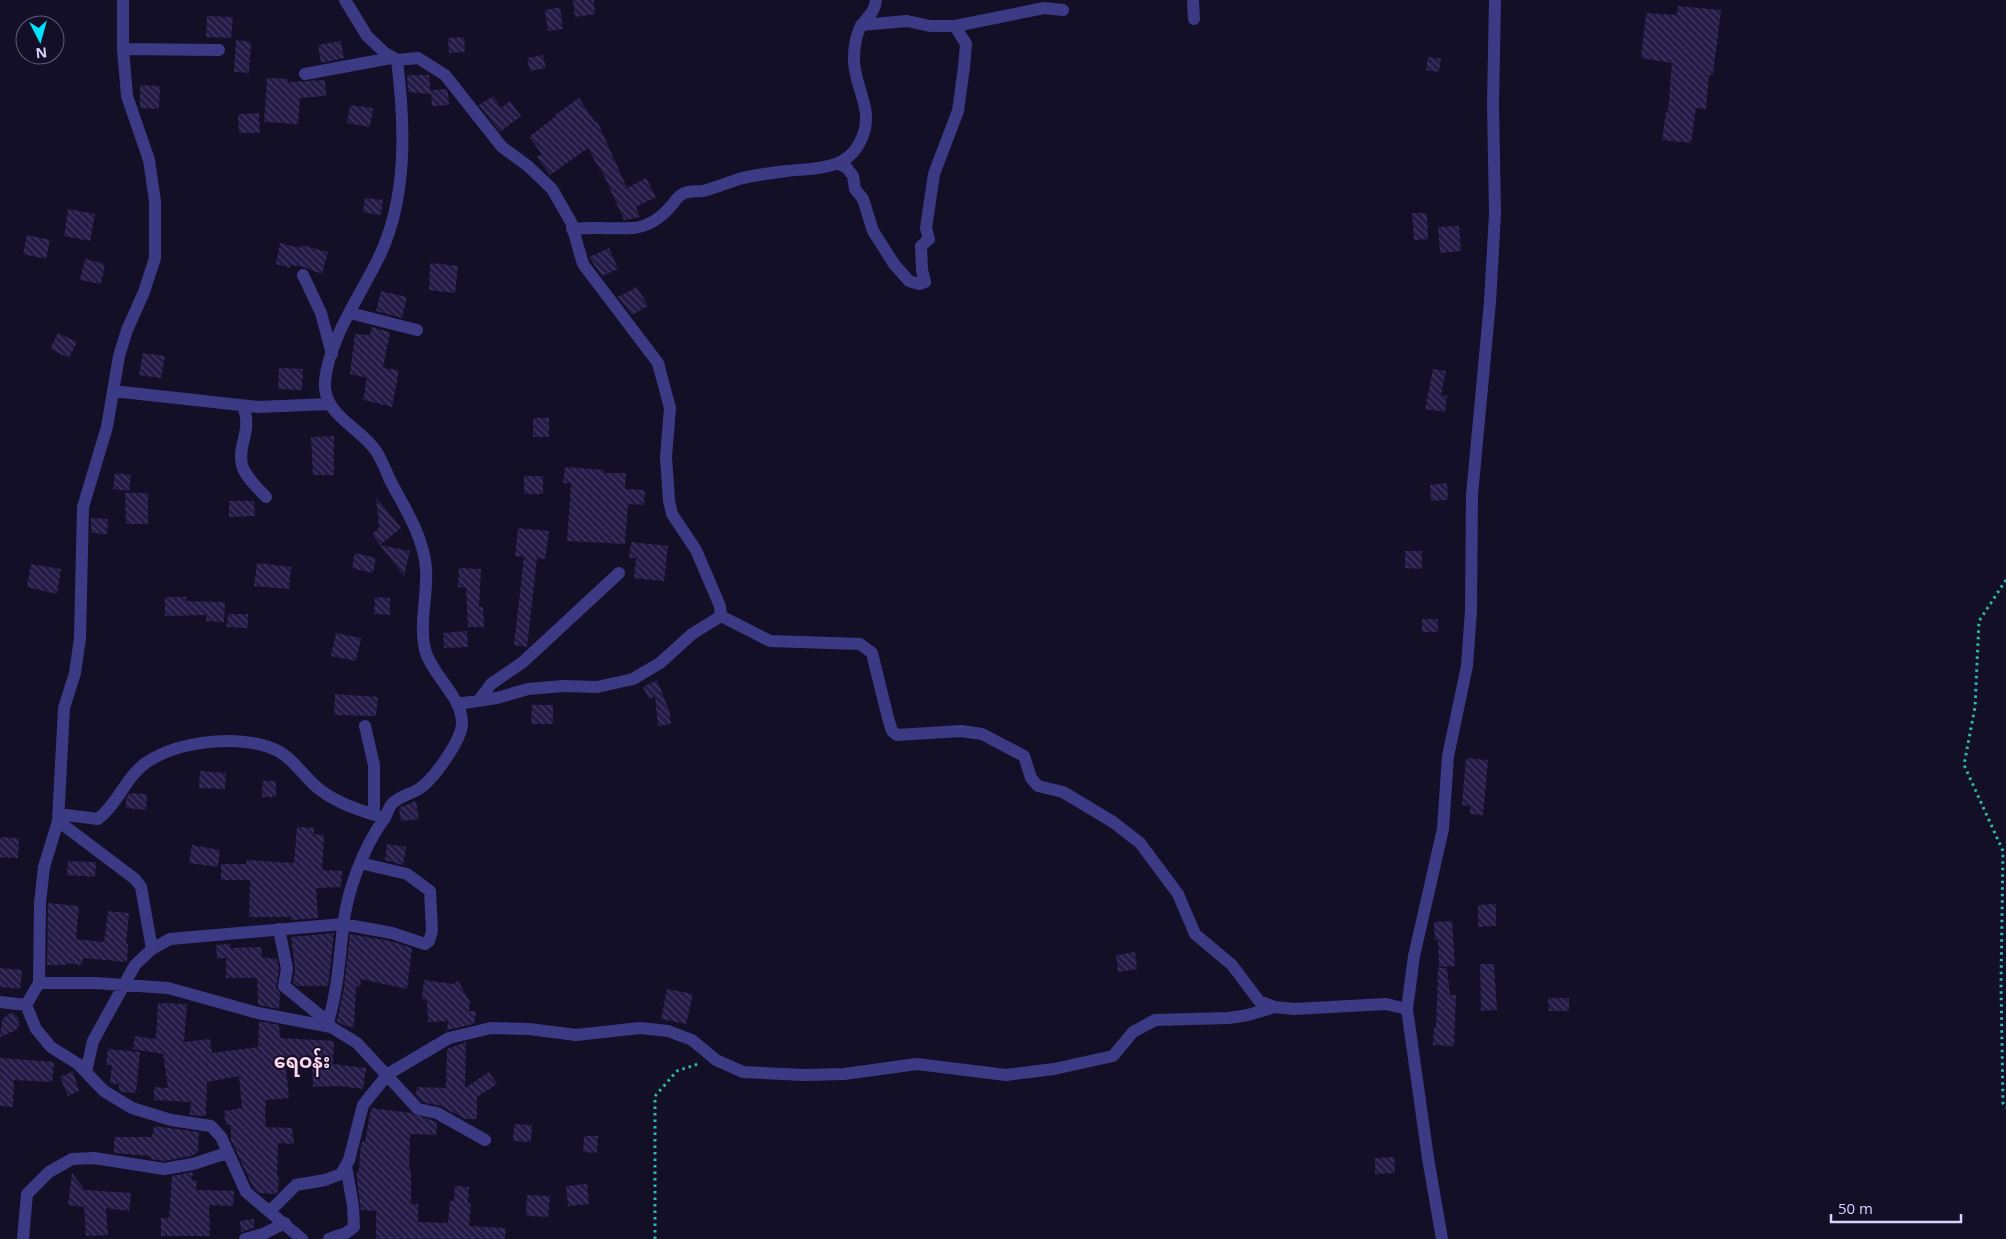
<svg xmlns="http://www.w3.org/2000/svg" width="2006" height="1239" font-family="'Open Sans','Noto Sans Myanmar',sans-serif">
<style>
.building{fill:url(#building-back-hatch)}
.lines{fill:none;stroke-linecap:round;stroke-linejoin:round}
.path{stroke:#2fb8b0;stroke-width:3;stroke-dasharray:2.5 4;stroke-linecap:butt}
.street{stroke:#3d3a85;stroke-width:12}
.labels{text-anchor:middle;stroke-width:4;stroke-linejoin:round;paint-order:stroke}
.quarter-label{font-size:19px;font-weight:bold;fill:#ffd6f0;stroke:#130f26}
</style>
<defs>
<pattern id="building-back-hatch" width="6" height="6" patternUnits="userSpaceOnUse" patternTransform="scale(1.25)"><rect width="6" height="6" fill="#241b47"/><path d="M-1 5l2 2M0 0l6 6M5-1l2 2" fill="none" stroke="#433b63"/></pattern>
</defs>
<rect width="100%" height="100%" fill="#130f26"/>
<!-- building -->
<path class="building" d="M573 0H594L595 14 575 17Z
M1678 6 1721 10 1713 75H1709L1706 109 1696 108 1691 143 1662 140 1666 112H1668L1672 63 1641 58 1646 13 1677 15Z
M560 7 563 29 548 31 545 10Z
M207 16 233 17 231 38 206 37Z
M464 37 465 52 449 53 448 38Z
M236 40 251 42 249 73 234 72Z
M341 41 344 58 321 63 318 45Z
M543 55 546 68 530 71 527 58Z
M1428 57 1441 59 1439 72 1426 70Z
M407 75H429L431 94 408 92Z
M267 78 288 79V82L325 80 326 96 300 98 298 124 264 122Z
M140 85 160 86 159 109 140 108Z
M446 89 448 92 449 105 432 106 431 90Z
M493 96 501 108 510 101 521 116 500 132 479 105Z
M579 98 595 122 597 121 627 188 646 178 656 197 636 207 640 217 624 220 601 169 600 170 588 148 550 175 537 157 542 154 529 137 556 116 555 115Z
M350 105 373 108 370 127 347 123Z
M259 113 260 133H239L238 114Z
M365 198 383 200 381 215 363 212Z
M68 209 95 214 90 241 64 236Z
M1412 213H1427L1428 239 1414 240Z
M1459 226 1461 251 1440 253 1438 227Z
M27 235 50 240 46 259 23 254Z
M280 243 300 248 301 245 328 252 322 274 304 267 290 265V268L276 264Z
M609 248 618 269 602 276 589 257Z
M85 259 105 264 101 284 80 280Z
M430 263 458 266 455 293 429 290Z
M637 287 648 306 632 315 618 297Z
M381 291 407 297 402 318 376 311Z
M372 327 390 332 383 368 399 370 392 407 363 400 367 378 350 374 355 334 370 335Z
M58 333 77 342 69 358 50 349Z
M143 353 165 356 161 378 139 375Z
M279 368 303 369 302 390 278 389Z
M1433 369 1446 371 1441 395 1447 396 1445 412 1425 409Z
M533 418H549V437H533Z
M334 436V475H313L311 437Z
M565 467 604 470V473H626L625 489 645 490 644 505 628 504 625 544 567 541 571 484 563 483Z
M115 473 131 475 129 491 113 489Z
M524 476H543V494H524Z
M1447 483 1448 500 1431 501 1430 485Z
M125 493H148V524H126Z
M376 497 401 528 380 545 372 534 379 528Z
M229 501H254L255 516 229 517Z
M91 518 108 519 107 534 91 533Z
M518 528 549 531 545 559 537 558 527 647 514 645 524 557 515 556Z
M631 542 668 546 664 581 634 578 636 558H629Z
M380 545 410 551 404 576Z
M1405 551H1422V569L1405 568Z
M355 553 376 558 373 573 352 568Z
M257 563 291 567 289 589 254 586Z
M31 564 61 569 57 594 27 587Z
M459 568 481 569 479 607H483L484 627H468L466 588 458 587Z
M165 597H186V601L225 602 224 622 206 621V615L165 616Z
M375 597 390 598V615L374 614Z
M228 614H248V628L227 627Z
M1422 619H1438V632H1422Z
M467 631 468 647 444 648 443 633Z
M336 633 361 638 356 661 331 656Z
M657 680 670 713 671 724 658 726 655 696 649 699 643 687Z
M335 694 378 697 376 716 334 715Z
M532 705H553V724H531Z
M1466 758 1488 760 1483 815 1470 814V806L1462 805Z
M200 771 226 773 225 789 199 788Z
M263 781H276V797H262Z
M130 793 147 794 146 810 126 808V798Z
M416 801 419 819 401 821 399 808Z
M297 827 314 828V834L324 835 322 870 342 871 341 887 316 888 318 918 291 920V917H249L250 880H221V864H246L247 860 294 863Z
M0 837 19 838 18 858 0 857Z
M387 844 406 847 403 865 385 860Z
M192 845 220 850 218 867 189 863Z
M68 861 96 862 95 877 67 875Z
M48 903 79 906 76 939 104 942 108 911 129 913 126 944H128L127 962 83 958 82 965 66 963V965H47Z
M1496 904V926L1478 927V905Z
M1452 921 1455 966 1439 967 1438 940H1435L1434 922Z
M334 933 328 986H297L293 983 295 968 291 937Z
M350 934 390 941 412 948 407 989 361 979 360 987 356 986 354 1027 345 1026 337 1021 344 988Z
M230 944 231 948 261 947 262 957 277 959 279 969 276 988 280 993 279 1009 258 1005 257 978H226V958L217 959 216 945Z
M1135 952 1137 969 1118 972 1116 955Z
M1480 964H1494L1497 1010 1481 1011Z
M0 968 22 970 20 989 0 987Z
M1438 968H1447L1450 995H1456L1454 1046 1433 1045 1434 1027 1436 1028Z
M424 980 453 984 458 981 470 1002 469 1011H476L474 1024 447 1030 448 1021 428 1022 427 1000 422 999Z
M667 989 693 994 686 1024 661 1019Z
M1548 998H1569V1011H1549Z
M158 1003 187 1004 184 1042 210 1039 212 1053 258 1047 259 1021 279 1025 280 1038 334 1041 333 1064 366 1068 363 1089 340 1086 313 1087 312 1060 285 1059 289 1098 266 1100 265 1113 266 1127 292 1128 294 1144 278 1143 277 1177H279L278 1191 276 1194 259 1193 253 1187 231 1140V1125H226L224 1111 242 1108 239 1076 207 1082 206 1116 190 1115 191 1102 154 1100V1087L168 1088 163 1054 133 1049 135 1036 156 1039Z
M12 1012 18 1017 19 1026 16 1030 0 1037 2 1019Z
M466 1042 465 1088 489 1072 497 1084 477 1097V1119H465L441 1106 422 1102 416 1095 417 1087 446 1088 447 1049Z
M108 1049 140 1052 136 1093 121 1092 119 1090V1084L110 1083 112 1065H106Z
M0 1058 54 1062 52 1082 14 1080 13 1107 0 1106Z
M73 1071 79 1091 68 1096 60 1077Z
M371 1108 411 1113 437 1122 436 1135 410 1134 409 1169H411V1204H418V1222L448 1223 450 1201H454L455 1186 469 1187 468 1203H471L469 1226 506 1228 505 1239H376V1211L361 1210 357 1180V1171H359L360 1152 362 1142H365Z
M514 1124 532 1125 531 1142 513 1141Z
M154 1126 199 1132 198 1152 191 1156 164 1161 151 1159V1156L114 1153V1137H152Z
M584 1136H598L597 1153 583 1152Z
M1394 1157 1395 1173 1375 1174V1158Z
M193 1172 192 1180H197L196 1190 234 1191 233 1206 209 1205 210 1236H161V1218H169L172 1176Z
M72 1173 85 1190 131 1193 129 1211 106 1208 108 1235 86 1236 84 1207 68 1205Z
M587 1184 589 1204 568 1206 566 1186Z
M527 1195 550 1196 548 1217 526 1216Z
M254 1219V1228L241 1232 240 1221Z"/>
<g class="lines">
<!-- path -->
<path class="path" d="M2006 580 1979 621 1975 707 1964 765 2003 851 2001 985 2003 1103 2006 1108
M655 1239V1096L677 1071 698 1064"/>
<!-- street -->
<path class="street" d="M345 0 367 36 385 53 397 60 418 58 445 75 502 147 528 166 552 189 571 222 583 264 658 363 670 408 666 457 669 501 672 514 696 550 720 606 721 616 692 634 660 663 633 679 597 687 563 686 528 689 497 698 457 704
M1193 0 1194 19
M861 25 907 21 930 26H955L1044 8 1063 10
M123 49 219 50
M305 74 391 58
M839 164 847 168 853 176 855 189 863 199 873 231 894 264 909 281 919 284 925 282 922 270 921 246 929 239 926 228 934 174 958 111 964 67 966 44 955 26
M572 229C593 227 613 229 633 228 648 227 662 217 671 206 674 203 677 197 681 195 688 190 695 192 703 191 715 188 727 183 739 179 754 175 771 173 787 171 814 168 846 171 860 142 877 110 853 88 854 58 854 48 856 33 862 25 868 16 875 12 876 0
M303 275 321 313 332 354
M350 313 417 330
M113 391 258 407 329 404
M243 406C253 431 237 444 242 465 245 477 258 488 266 497
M721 616 770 641 860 644 872 653 888 718 892 731 897 735 961 731 982 734 1024 756 1031 778 1038 786 1063 792 1113 822 1140 843 1178 894 1195 934 1232 965 1259 1001 1275 1007 1294 1009 1386 1004 1407 1009
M479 700 491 684 523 662 619 573
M365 726 374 765V814
M58 814 98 819C118 804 126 776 147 762 181 740 244 733 280 752 295 761 305 778 319 789 338 804 362 811 385 818
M58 821 135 879 141 887 152 949
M279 929 287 969 284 986 328 1022
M39 983 40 903 44 867 58 821 64 708 75 673 80 638 83 507 107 427 119 356 127 330 144 292 155 258V201L149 160 127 96 123 49V0
M0 1002 26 1005 39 983H95L168 988 258 1013 331 1027 357 1043 418 1109 437 1113 485 1140
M26 1005 36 1029 51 1047 78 1064 104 1091 132 1108 171 1120 211 1126 221 1137 246 1192 302 1239
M331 1027 328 1022C338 989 339 961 343 927 347 891 363 848 384 819 387 815 388 809 391 805 397 797 411 794 419 789 433 780 462 740 462 723 462 697 434 677 426 653 418 626 428 596 426 568 423 535 405 509 390 480 386 471 382 460 376 451 360 427 322 415 325 381 329 339 360 296 378 259 408 199 405 125 397 60
M86 1072 93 1041 135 965 152 949 170 939 343 924 392 933 425 944 429 941 432 931 430 891 407 874 360 863
M270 1211 296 1185 325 1180 341 1174 349 1160 363 1105 388 1074 449 1038 491 1028 529 1029 576 1035 640 1028 668 1031 692 1040 716 1060 743 1072 804 1075 844 1074 917 1064 1006 1075 1054 1069 1113 1056 1133 1032 1155 1020 1229 1018 1248 1015 1275 1007
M23 1239 27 1194 49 1172 72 1159 94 1158 164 1169 193 1164 227 1153
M245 1239 263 1234 285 1223
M329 1239 346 1233 354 1227 353 1206 346 1166
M1442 1239 1428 1158 1407 1009 1414 956 1443 829 1448 756 1467 666 1471 610 1472 495 1490 302 1495 214 1493 104 1495 0"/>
</g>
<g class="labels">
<!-- quarter labels -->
<g class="quarter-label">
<text x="302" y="1068">ရေဝန်း</text>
</g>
</g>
<!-- north arrow -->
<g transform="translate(40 40) rotate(174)"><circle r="24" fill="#130f26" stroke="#625e7d"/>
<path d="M0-4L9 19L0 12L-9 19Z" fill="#00e5ff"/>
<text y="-8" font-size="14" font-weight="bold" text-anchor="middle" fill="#d9d4ff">N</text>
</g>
<!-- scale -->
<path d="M1831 1214v8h130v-8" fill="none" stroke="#d9d4ff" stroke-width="2.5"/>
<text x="1838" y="1214" font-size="15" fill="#d9d4ff" stroke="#130f26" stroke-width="4" paint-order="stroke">50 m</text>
</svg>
